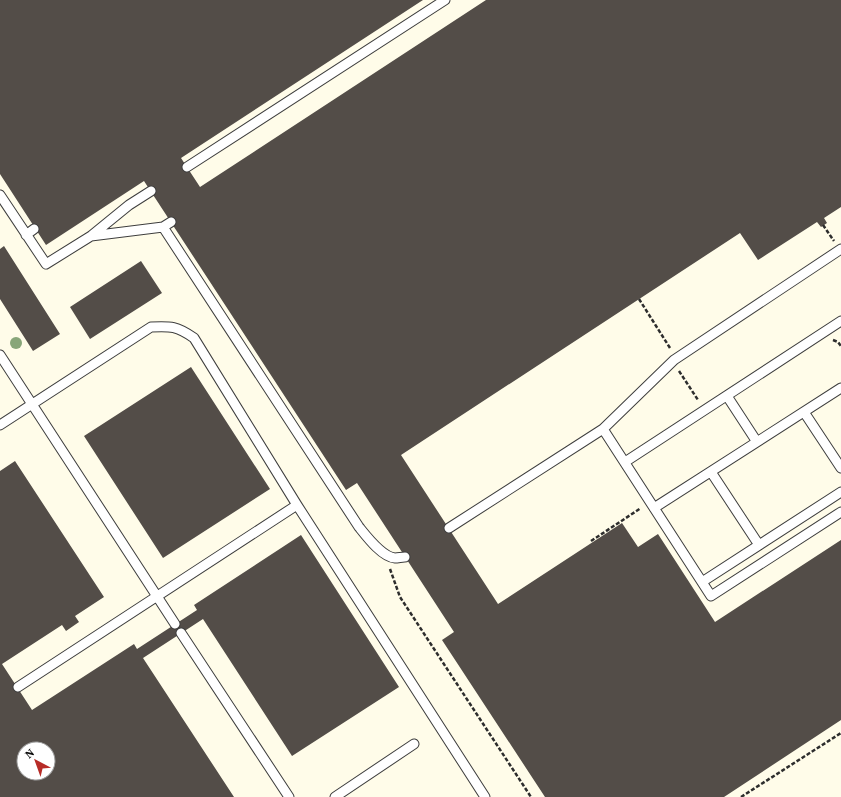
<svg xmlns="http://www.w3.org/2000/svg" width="841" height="797" font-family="'Source Serif 4',serif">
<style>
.building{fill:#534d48;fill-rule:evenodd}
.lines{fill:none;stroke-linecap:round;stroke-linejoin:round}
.service-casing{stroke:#3e3e3e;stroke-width:11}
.path{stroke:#2d2d2d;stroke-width:2.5;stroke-dasharray:4 2;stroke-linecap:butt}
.service{stroke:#fff;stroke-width:9}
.tree{fill:#88a679}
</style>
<rect width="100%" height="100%" fill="#fffce9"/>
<!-- building -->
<path class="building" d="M0 0H423L181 158 200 187 486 0H841V207L824 218 827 223 821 227 817 222 758 260 740 233 401 455 498 604 622 523 638 547 658 534 715 622 841 540V720L724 797H545L442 640 454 632 357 483 346 490 144 181 46 245 0 174Z
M4 246 60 334 33 351 0 299V249Z
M141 261 162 293 90 339 70 307Z
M191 367 270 489 163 558 84 436Z
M15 461 104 597 75 616 79 622 66 631 62 625 2 664 32 710 134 644 137 649 197 610 194 605 301 535 399 687 292 756 203 619 143 658 234 797H0V471ZM24 749H48V773H24Z"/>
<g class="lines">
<!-- service casing -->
<g class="service-casing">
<path id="service" d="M187 167 445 0
M0 195 46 264 91 236 129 205 151 191
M163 227 359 527C367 537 382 557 395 558 398 558 402 557 405 557
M26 235 34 229
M91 236 163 227 171 222
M0 355 175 624
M727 396 757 442
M804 412 841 468
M0 425 151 327C171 326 177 326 194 338L297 505 485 797
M603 429 711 596 841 512
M625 462 841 321
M711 472 759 545
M654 508 841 388
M449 528 603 429 674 360 841 249
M702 582 841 492
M181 633 289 797
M18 687 297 505
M335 797 414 744"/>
</g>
<!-- path -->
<path class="path" d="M823 225 834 241
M639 299 670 348
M833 340 838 342 841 346
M679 371 698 400
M591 541 641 508
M390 569 400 597 531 797
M741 797 841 733"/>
<!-- service -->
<use href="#service" class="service"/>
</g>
<!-- trees -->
<circle class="tree" cx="16" cy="343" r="6"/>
<!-- north arrow -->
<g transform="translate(36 761) rotate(319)"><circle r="19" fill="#ffffff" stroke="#9d9d9d"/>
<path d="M0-3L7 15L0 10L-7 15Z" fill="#b72c27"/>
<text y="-6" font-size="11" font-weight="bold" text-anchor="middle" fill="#0b0b0b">N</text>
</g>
</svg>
